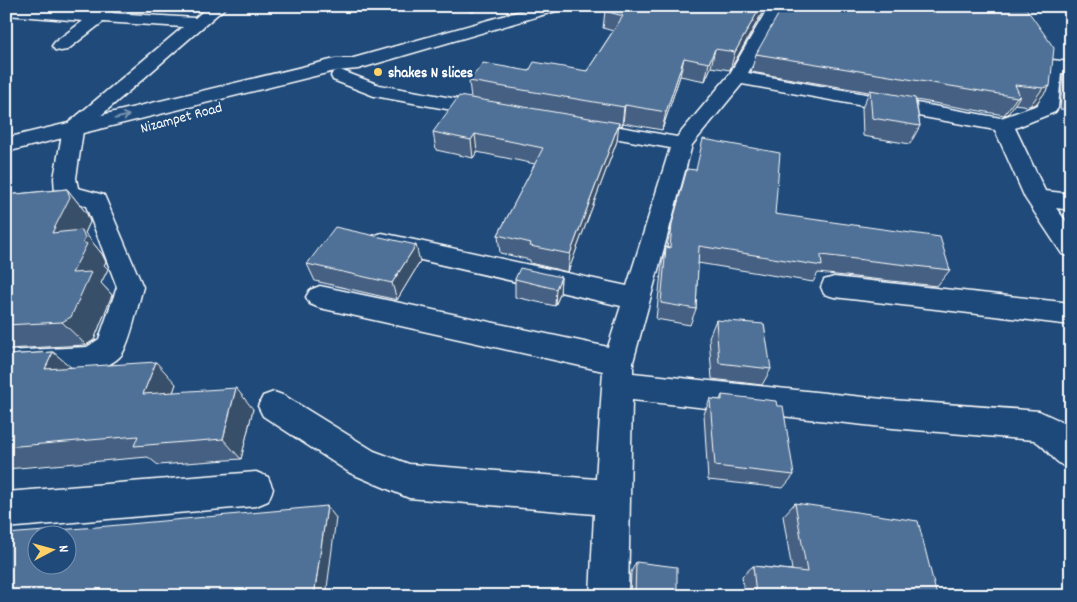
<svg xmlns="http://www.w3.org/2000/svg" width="1077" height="602" font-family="Dekko,sans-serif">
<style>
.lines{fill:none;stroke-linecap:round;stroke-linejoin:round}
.minor-casing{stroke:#fff;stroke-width:3}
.primary-casing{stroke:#fff;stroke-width:3}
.minor{fill:#1f4a7a;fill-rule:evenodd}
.primary{fill:#1f4a7a;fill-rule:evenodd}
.wall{fill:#456182;stroke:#fff}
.shaded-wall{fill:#384f6a;stroke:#fff}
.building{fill:#507197;stroke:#fff;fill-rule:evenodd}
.oneway{stroke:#7992af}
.poi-dot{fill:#ffd166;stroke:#1f4a7a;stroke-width:2}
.labels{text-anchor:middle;stroke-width:4.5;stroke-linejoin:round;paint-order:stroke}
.far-poi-label{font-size:15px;font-weight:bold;fill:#fff;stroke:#1f4a7a;text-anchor:start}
.far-street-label{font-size:15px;fill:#fff;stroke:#1f4a7a}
</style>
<rect width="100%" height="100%" fill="#1f4a7a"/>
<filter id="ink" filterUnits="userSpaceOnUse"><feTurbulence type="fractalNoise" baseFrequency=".02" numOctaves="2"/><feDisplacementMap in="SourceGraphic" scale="10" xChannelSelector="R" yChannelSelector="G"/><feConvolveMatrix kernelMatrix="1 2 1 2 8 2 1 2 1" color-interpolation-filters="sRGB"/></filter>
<g filter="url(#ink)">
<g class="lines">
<!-- minor casing -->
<g class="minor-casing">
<path id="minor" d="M14 6 95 11 105 7 111 8 113 13 195 18 209 6H227L83 131 76 178 78 188 104 195 143 287C138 304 131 340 122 354 104 379 35 375 6 377V351L87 347 99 339 117 287 86 206 59 198 55 193 54 178 63 129 66 125 183 27 103 22 67 50 61 51 55 50 52 46 55 42 83 21 6 15V7Z
M769 6H785L748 73 1001 118 1038 105 1043 66 1045 62 1052 60 1071 62V74L1061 73 1058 108 1055 112 1015 128 1045 191 1071 194V210L1056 208 1071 228V257L1062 254 1025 198 995 130 742 84 692 145 633 362V373L892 400 1039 411 1065 423 1071 430V470C1052 462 1050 450 1034 440L892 428 632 400 628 596H590L594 514 409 498 350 473 263 416 258 406 263 396 274 392 285 396 374 451 409 464 596 479 603 371 320 308 310 304 306 297 310 290 320 286 608 347 621 306 382 251 373 248 369 242 373 236 382 233 627 286 670 148 580 132 573 130 570 126 573 122 580 120 677 137 729 75Z
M340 70 379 85 491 105 498 107 501 111 498 115 491 117 374 96 333 80 331 76 333 72Z
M834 277 1071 303V325L834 297 824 294 821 287 824 280Z
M256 472 268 477 273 489 268 501 256 506 6 528V492Z"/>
</g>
<!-- primary casing -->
<g class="primary-casing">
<path id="primary" d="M538 6H565L563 9 358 69 335 71 6 152V138L335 59H350Z"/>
</g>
<!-- minor -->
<use href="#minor" class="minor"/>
<!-- primary -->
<use href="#primary" class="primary"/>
</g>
<!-- wall -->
<path class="wall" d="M450 6H481L473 12Z
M610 6H764L761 15 730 70 711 67 705 81 680 76 662 130 623 123 622 126 618 125 617 141 568 272 530 263V260L500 253 498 235 535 164 477 152 473 158 436 150 433 132 471 98 469 81 529 71H587L613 31 603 28 605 11Z
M756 54 1050 86 1036 104 1030 106 1014 104 1008 114 1004 115 916 100 920 126 910 144 863 136 862 108 869 92 751 72Z
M1071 65V110L1060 109 1063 75Z
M67 189 87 214 90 222 85 233 102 254 106 262 104 265 108 269 101 283 112 295 94 340 86 345 6 349V195Z
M775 214 950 270 937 286 818 273 813 282 698 263 696 309 690 325 656 319 662 264 666 247 667 248 668 241 672 224Z
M420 262 397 300 315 281 307 264Z
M561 277 560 294 555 306 515 297V279Z
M716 320 771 369 762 385 712 379 709 337Z
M53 352 70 367 176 384 173 392 253 409 241 459 158 465 148 457 6 469V355Z
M722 395 794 475 783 488 708 480 704 414 710 399 720 400Z
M795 503 937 596H744L742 576 753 566 792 570 783 516Z
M636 562 677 596H630L631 572Z"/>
<!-- shaded-wall -->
<path class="shaded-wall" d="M473 6H481L473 12Z
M761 6H764L761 15 730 70 735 52Z
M715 49 711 67 705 81 709 63Z
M684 58 680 76 662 130 666 112Z
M1050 86 1036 104 1030 106 1043 88Z
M1020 96 1008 114 1004 115 1017 97Z
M625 105 623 123 622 126 624 107Z
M619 123 617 141 568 272 570 254Z
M475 134 477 152 473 158 471 140Z
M67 189 87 214 90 222 85 233 102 254 106 262 104 265 108 269 101 283 112 295 94 340 86 345 62 322 72 273 83 242 52 233Z
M416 245 420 262 397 300 392 283Z
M561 277 560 294 555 306 556 289Z
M53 352 79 374 45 369Z
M156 362 176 384 165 415 143 394Z
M236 388 253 409 241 459 223 439Z
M327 506 336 518 326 596H314Z"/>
<!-- building -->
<path class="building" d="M610 6H761L735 52 715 49 709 63 684 58 666 112 625 105 624 107 469 81 483 63 529 71 534 62 587 71 623 16 605 11Z
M783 6H1002L1026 8 1054 48 1050 86 1043 88 1015 85 1020 96 1017 97 756 54Z
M870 90 915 98 920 126 872 118Z
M459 96 619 123 570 254 530 246 531 243 498 235 543 148 475 134 471 140 433 132Z
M703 139 780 153 775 214 940 237 950 270 821 255 822 266 699 246 696 309 661 303 666 247 670 248 672 224 687 169 696 170Z
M67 189 70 197 52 233 82 230 85 238 83 242 87 244 72 273 91 272 71 317 62 322 6 325V195Z
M335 227 416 245 392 283 307 264Z
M520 268 561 277 556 289 515 279Z
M716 320 764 324 771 369 719 363Z
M53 352 45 369 156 362 143 394 236 388 223 439 134 446 138 436 6 447V355Z
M722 395 776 401 777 406H783L794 475 715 466 710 399 722 400Z
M795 503 918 521 937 596H756L753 566 807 572Z
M327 506 314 596H6V534L97 527ZM38 534H68V564H38Z
M636 562 677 567V596H635Z"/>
<!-- one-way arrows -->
<defs><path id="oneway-shaft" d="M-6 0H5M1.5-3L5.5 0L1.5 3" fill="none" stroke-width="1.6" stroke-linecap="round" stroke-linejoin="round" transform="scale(1.25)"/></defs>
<use class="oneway" href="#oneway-shaft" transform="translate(122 117) rotate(-14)"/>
</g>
<!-- markers -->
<circle class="poi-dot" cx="378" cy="72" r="5"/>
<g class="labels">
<!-- far-poi labels -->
<g class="far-poi-label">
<text x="388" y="77">shakes N slices</text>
</g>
<!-- far-street labels -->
<g class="far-street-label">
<text transform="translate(181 117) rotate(-15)" y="5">Nizampet Road</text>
</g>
</g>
<!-- margin -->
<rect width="1077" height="602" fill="none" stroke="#1f4a7a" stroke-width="25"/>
<rect x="12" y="12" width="1052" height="577" fill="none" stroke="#fff" stroke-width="2" filter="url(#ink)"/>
<!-- north arrow -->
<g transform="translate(52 550) rotate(84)"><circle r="24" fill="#1f4a7a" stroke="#7992af"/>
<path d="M0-4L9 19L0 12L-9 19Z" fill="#ffd166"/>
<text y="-8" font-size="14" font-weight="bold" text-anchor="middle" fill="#ffffff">N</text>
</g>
</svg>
